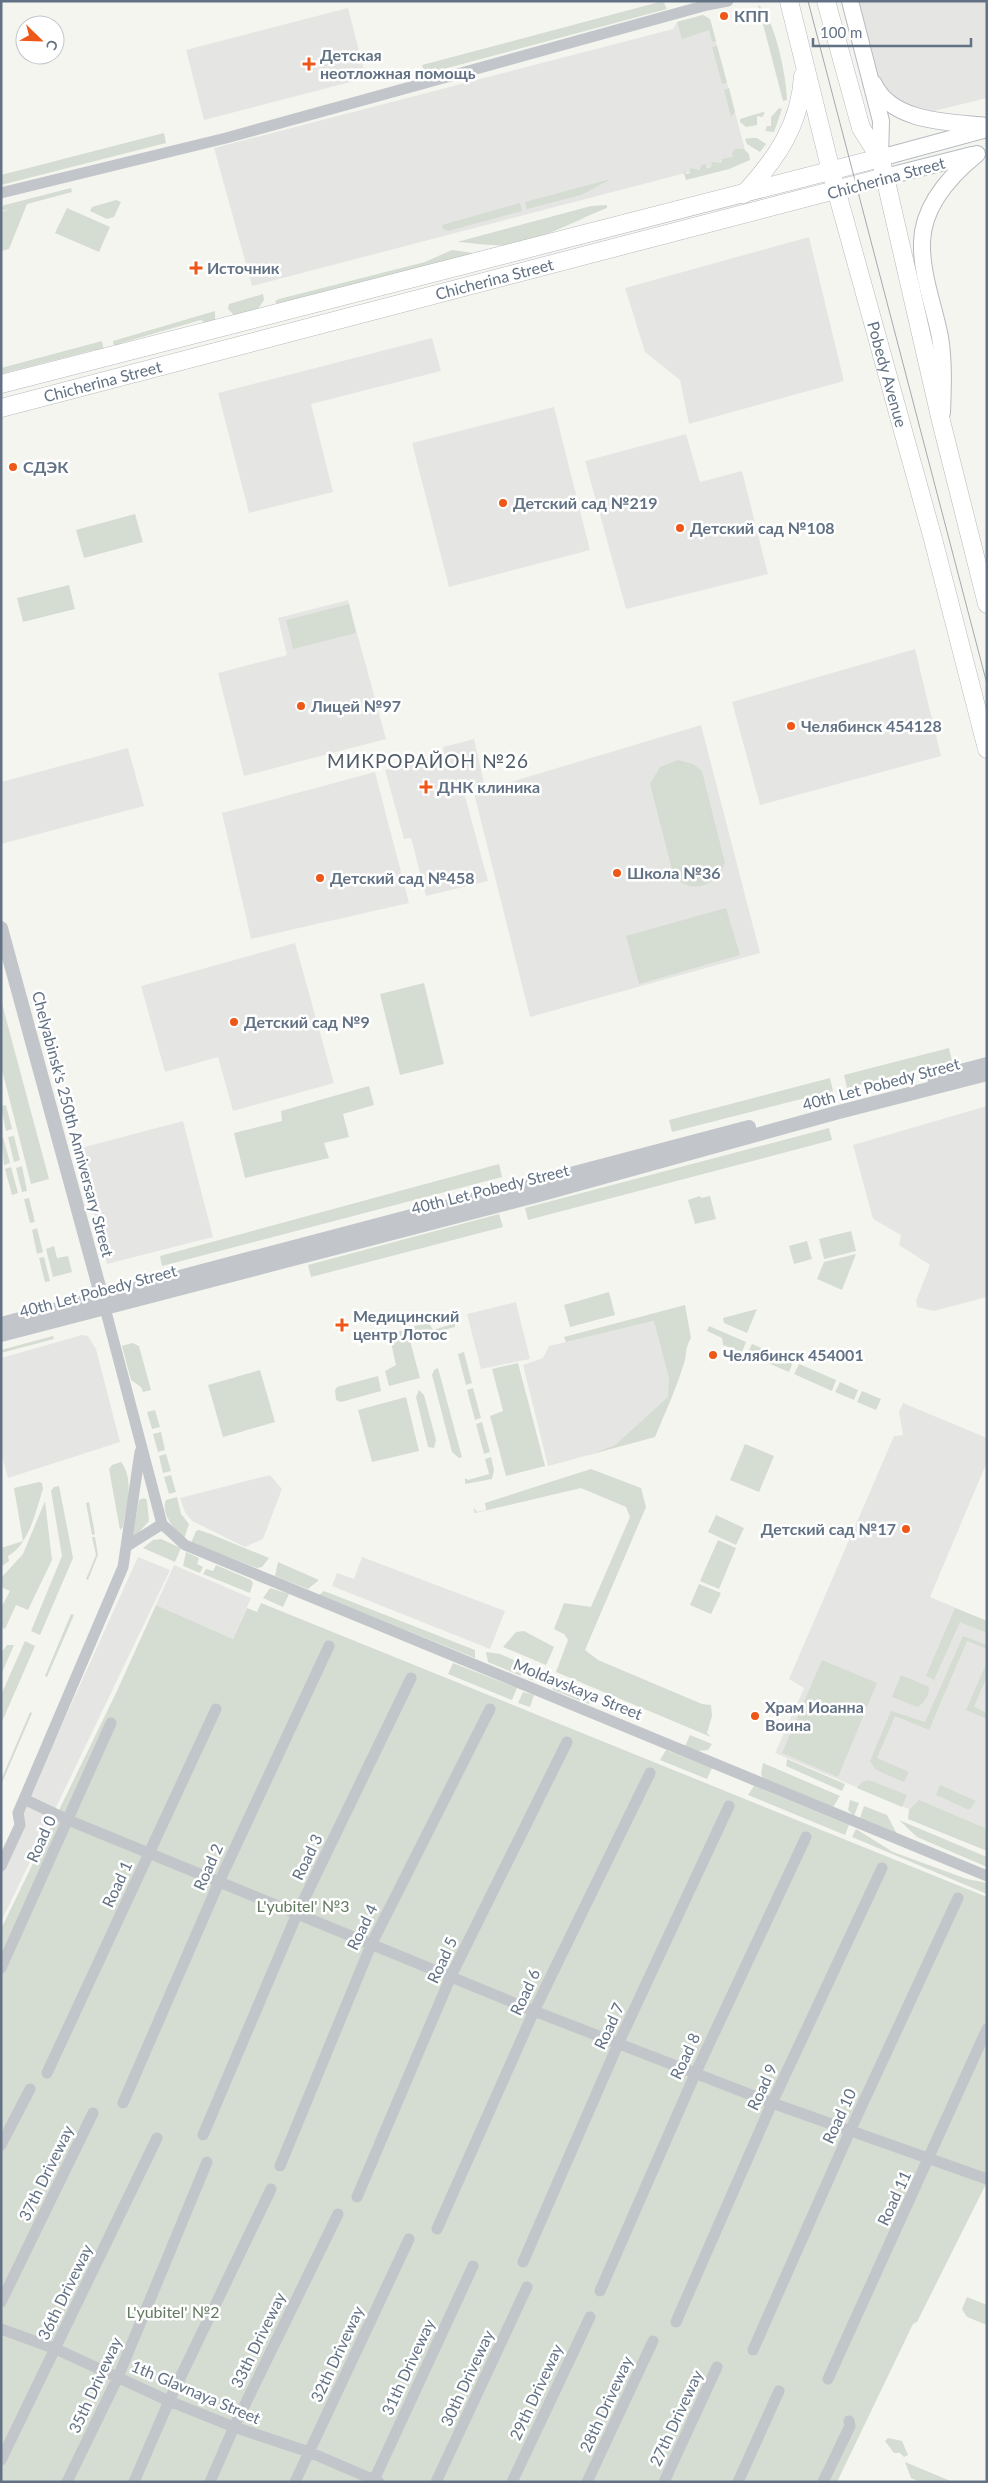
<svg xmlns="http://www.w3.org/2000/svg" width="988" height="2483" font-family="Lato,sans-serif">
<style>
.built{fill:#e5e6e4}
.green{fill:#d5dcd1}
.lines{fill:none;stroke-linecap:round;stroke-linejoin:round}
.secondary-casing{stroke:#b6bbc0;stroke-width:18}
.primary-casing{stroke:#b5b9bd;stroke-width:19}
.minor{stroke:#c2c5c9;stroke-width:11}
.tertiary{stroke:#c2c5c9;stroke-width:14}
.secondary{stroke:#fff;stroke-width:16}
.primary{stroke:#fff;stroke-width:18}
.tram{stroke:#a4a9b0;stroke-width:1}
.poi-dot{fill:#ee5717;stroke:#fff;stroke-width:2}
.labels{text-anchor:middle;stroke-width:5;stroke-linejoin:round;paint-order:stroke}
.poi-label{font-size:16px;font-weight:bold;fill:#627284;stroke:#fff;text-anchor:start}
.street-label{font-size:16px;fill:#627284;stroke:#fff}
.park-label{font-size:16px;fill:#647a61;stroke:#fff}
.quarter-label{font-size:19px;letter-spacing:1px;fill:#505c68;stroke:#fff}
</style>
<rect width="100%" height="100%" fill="#f5f5f0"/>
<!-- built -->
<path class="built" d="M857 1H987V98L934 111 911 107 893 97 879 80Z
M348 8 366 78 204 120 186 50Z
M703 15 710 19 747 157 252 286 214 148 673 29 677 22Z
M809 237 844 381 689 424 680 380 645 352 625 288Z
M432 338 441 371 311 404 333 492 249 513 218 393Z
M554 407 590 550 449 587 412 443Z
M686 434 700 482 742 471 768 574 626 609 585 461Z
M348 600 386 739 244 776 218 673 287 655 278 618Z
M915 649 941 756 760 805 732 702Z
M701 725 760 953 530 1017 474 793Z
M474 739 484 783 463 789 488 881 426 896 411 838 404 839 385 770 444 754 443 747Z
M128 748 144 806 1 844V782Z
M375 772 409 903 251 939 222 813Z
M295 943 334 1083 233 1111 218 1057 165 1072 141 986Z
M987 1106V1297L934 1311 917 1307 916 1301 930 1265 899 1245 901 1235 873 1219 853 1145Z
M183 1121 213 1237 107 1264 77 1149Z
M516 1302 530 1359 481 1369 467 1314Z
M655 1321 669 1378V1397L615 1445 589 1455 548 1466 523 1365 543 1358 549 1346Z
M82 1335 88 1336 96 1349 120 1442 8 1478 1 1453V1358Z
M903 1403 987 1438V1462L930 1597 987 1621V1842L775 1753 804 1688 789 1679 894 1436 903 1435 899 1412Z
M270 1475 282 1489 263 1539 245 1547 192 1521 185 1512 180 1498Z
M138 1557 170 1570 1 1922V1859Z
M362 1557 505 1611 490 1649 332 1586 337 1573 354 1579Z
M174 1565 251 1598 233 1639 156 1605Z"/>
<!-- green -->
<path class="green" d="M663 1 667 9 425 74 422 65Z
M758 5C775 16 787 80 787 100L783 101Z
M703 15 710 19 716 41 712 42 709 30 682 39 677 22Z
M717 46 727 83 722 84 712 47Z
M729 88 735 112 731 117 724 90Z
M779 108 782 109 774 132 765 131 767 126H771V117Z
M763 112 765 113 762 117 757 116V125L746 127 740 122V119Z
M164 133 166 143 1 185V175Z
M751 138H757L766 144 760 152 747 144 745 139Z
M735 149H744L749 154 750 160 729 169 686 180 683 170 686 174 690 173V168L700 170 701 165 705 164 707 168 711 167 712 162 722 163V159L733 157 732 153Z
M611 179 581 195 527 209 525 202Z
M71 188 72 192 27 204 9 249 1 251V212L10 209 1 211V206Z
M116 200 121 202 114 217 107 219 90 211 92 207Z
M520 203 522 211 448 231 443 229 442 225Z
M607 205V208C576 220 537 243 504 245 489 246 473 243 457 242L591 206Z
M67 208 110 227 99 252 55 233Z
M452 250 488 255 278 306 275 301 279 299 425 262Z
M263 294 264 300 257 310 234 315 228 309 229 304Z
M215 311V321L207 324 201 320 121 343V345L114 346 113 341Z
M102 341 104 351 96 353 94 350 1 374V368Z
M135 514 143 542 84 558 76 530Z
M69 585 75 609 23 622 17 598Z
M349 604 356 633 293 649 286 620Z
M678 760 693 764 702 771 725 863C717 886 693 895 674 877L650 784 660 767Z
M726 908 740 955 639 984 626 936Z
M424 983 444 1064 400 1075 380 994Z
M1 1000 49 1179 31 1184 1 1066Z
M949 1048 952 1061 847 1088 844 1075Z
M830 1078 833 1091 672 1132 669 1120Z
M369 1086 374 1105 343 1114 349 1137 324 1143 329 1158 245 1178 234 1133 282 1121 281 1111Z
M6 1105 12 1129 6 1131 1 1106Z
M829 1128 832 1140 528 1220 525 1208Z
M14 1136 20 1160 14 1162 8 1137Z
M3 1137 10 1163 4 1165 1 1138Z
M499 1164 502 1177 162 1266 160 1256Z
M22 1166 27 1191 22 1192 16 1168Z
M11 1167 18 1193 12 1195 5 1169Z
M700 1196 701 1198 710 1196 716 1219 695 1224 688 1200Z
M29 1198 35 1222 30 1223 24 1199Z
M499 1214 503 1227 311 1277 308 1265Z
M37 1228 43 1252 37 1254 32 1230Z
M851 1231 856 1251 824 1259 819 1239Z
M807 1241 812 1259 794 1264 789 1246Z
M54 1246 57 1258 68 1256 72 1272 53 1277 46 1249Z
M856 1254 842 1290 817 1279 824 1262Z
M44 1257 50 1281 45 1282 39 1258Z
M609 1292 615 1315 570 1327 564 1305Z
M685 1305 691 1338C685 1348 687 1351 685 1360 677 1387 666 1411 655 1437L589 1455 615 1445 668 1397 669 1378 654 1321 566 1342 564 1337Z
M757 1309 747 1333 724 1323 723 1318Z
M451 1314 455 1318V1327L417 1337 414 1326 429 1323 433 1330 449 1325 448 1315Z
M709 1326 746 1342 742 1352 723 1345 722 1338 707 1331Z
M400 1331H405L409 1337 420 1378 389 1386 385 1371 396 1365 390 1338 394 1333Z
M53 1336 54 1339 1 1353V1350Z
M132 1343 139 1346 151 1390 143 1392 141 1387 131 1380 122 1346Z
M752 1344 793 1362 789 1372 747 1354Z
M464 1352 472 1383 466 1385 458 1354Z
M518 1363 545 1466 506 1476 490 1416 503 1411 492 1369Z
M799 1364 836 1380 832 1391 794 1374Z
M438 1368 462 1457 459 1458 452 1452 432 1375 434 1370Z
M260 1370 275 1422 223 1437 208 1385Z
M378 1376 381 1391 341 1402 336 1400 335 1390 337 1387Z
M840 1382 858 1390 854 1400 835 1392Z
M473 1388 481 1418 475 1420 467 1390Z
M419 1390 424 1395 436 1440 434 1448 428 1447 416 1397Z
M862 1391 881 1399 876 1410 857 1402Z
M406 1397 419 1451 372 1462 358 1410Z
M155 1410 160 1427 152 1429 147 1412Z
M482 1422 490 1452 484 1454 476 1424Z
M161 1432 165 1450 158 1452 153 1434Z
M745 1444 774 1456 759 1492 730 1480Z
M166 1454 171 1471 163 1473 159 1456Z
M491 1457 494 1470 492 1479 465 1484V1478L468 1480 489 1474 485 1459Z
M121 1462C135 1480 126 1506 123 1527L120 1530 109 1469 112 1465Z
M591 1469 641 1488 646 1507 585 1650 598 1660 702 1704 711 1705 712 1716 707 1733 711 1737 556 1672 568 1640 564 1634 554 1629 564 1603 591 1607 630 1517 626 1507 581 1488 475 1513 473 1507 477 1512 486 1510 485 1503Z
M171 1475 176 1492 169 1494 164 1477Z
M39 1482 42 1483 43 1489C36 1510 29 1545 8 1556L9 1561 1 1567V1548L23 1541 14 1488Z
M59 1486 73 1558 40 1635 31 1631 62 1556 51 1491 54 1487Z
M177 1497 181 1514 189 1524 184 1539C175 1530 160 1513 166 1500Z
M144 1498 147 1500 149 1521 132 1540 139 1500Z
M45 1501 52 1560 28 1610 16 1605 5 1629 1 1627V1608L10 1591 1 1587V1578L23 1554Z
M89 1502 95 1534 92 1535 86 1503Z
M716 1515 744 1528 736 1545 708 1532Z
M199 1530 208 1533 269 1558 262 1567 257 1568 191 1543 196 1531Z
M92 1537H95L98 1555 88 1580 86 1579 96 1555Z
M161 1539 181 1548 175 1562 143 1548 153 1540Z
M718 1540 736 1548 719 1589 700 1581Z
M186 1552 199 1558 197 1564 203 1567 200 1573 183 1566Z
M278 1562 319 1580 308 1589 275 1576Z
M216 1565 251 1580 253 1583 250 1593 203 1574 206 1569 213 1571Z
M699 1584 721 1593 711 1614 690 1605Z
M270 1588 289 1594 283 1607 263 1598Z
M324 1591 475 1650V1658L319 1595Z
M261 1603 987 1897V2182L917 2322 913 2324 837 2482H1V1929L116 1693 156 1605 233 1639 247 1608 257 1612Z
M955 1608 987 1621V1633L960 1622 934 1680 926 1676Z
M71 1614 74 1615 47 1677 45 1676Z
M524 1631 554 1647 546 1665 503 1647 516 1632Z
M963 1636 987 1645V1649L967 1641 929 1730 895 1716 877 1758 909 1772 904 1782 876 1770 870 1761 891 1711 925 1722Z
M25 1641 35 1646 1 1724V1695Z
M7 1645H14L1 1675V1653Z
M486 1652 500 1654 526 1665 521 1676 488 1662Z
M822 1660 877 1683 838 1777 782 1753Z
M987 1662V1676L974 1707 987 1713V1719L966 1710Z
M453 1663 517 1688 512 1700 448 1674Z
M532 1668 543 1673 536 1681 528 1679Z
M901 1675 929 1687C929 1695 925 1703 917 1707L892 1697Z
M554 1676 598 1694 593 1704 586 1703 553 1690 552 1684Z
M523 1692 534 1695 530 1707 518 1703Z
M30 1712 32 1713 1 1785V1780Z
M690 1735 712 1744 708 1750 698 1751 685 1746Z
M666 1750 712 1768 707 1779 660 1760Z
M787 1759 845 1784 842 1791 786 1766Z
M763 1763 840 1796 833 1807 763 1778 761 1774Z
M869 1780 907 1795 902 1807 857 1788 862 1782Z
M940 1785 976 1801 970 1809H967L936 1795Z
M754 1786 849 1825 845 1835 748 1795Z
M850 1800 859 1803 854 1816 848 1810Z
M919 1800 985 1828 987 1851 908 1819 909 1810Z
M864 1806 887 1815 897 1834 860 1818Z
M899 1820 987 1857V1867L917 1837Z
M856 1829 893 1852 967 1879 987 1883V1894L852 1837Z
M967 2297 987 2305V2325L967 2317 962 2309Z
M888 2438 902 2441 908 2455 904 2457 900 2453H894L885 2441Z
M905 2462 953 2482H920L911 2478Z"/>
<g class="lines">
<!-- secondary casing -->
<g class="secondary-casing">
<path id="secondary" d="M850 1 881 121 880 158 987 129
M874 84C892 123 951 122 987 126
M885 177 972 155
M942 413C943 387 944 362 940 337 934 306 921 274 922 242 923 206 951 175 977 154"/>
</g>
<!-- primary casing -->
<g class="primary-casing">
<g id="primary">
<path id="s1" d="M789 1 831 171 933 539 987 749"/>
<path d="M826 1 861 128 880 158 885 177 941 421 987 604"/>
<path d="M744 194C777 158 800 125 803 76"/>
<path d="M1 384 880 158"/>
<path id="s2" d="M1 408 885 177"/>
</g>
</g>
<!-- minor -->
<path class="minor" d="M1 193 226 138 707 5 728 1
M105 1308 162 1524 185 1545 987 1876
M127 1546 162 1524
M24 1799 68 1820 534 2011 772 2103 987 2179
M1 1866 20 1825 18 1813 123 1567 140 1452
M1 1968 111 1723
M47 2073 216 1709
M123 2103 219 1882 329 1646
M203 2135 297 1914 411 1678
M1 2145 30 2089
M280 2166 371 1945 490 1709
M357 2197 451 1976 567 1742
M437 2229 534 2011 650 1773
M523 2262 619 2042 729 1806
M600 2291 696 2072 806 1837
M1 2302 93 2113
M676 2322 772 2103 882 1868
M1 2329 56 2349 169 2401 234 2427 309 2452 379 2482
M753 2350 850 2131 958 1898
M828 2379 987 2029
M1 2460 157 2138
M67 2482 118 2377 207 2162
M134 2482 169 2401 271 2189
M210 2482 234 2427 338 2214
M295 2482 409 2239
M373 2482 473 2266
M436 2482 527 2287
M512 2482 590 2317
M587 2482 653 2341
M664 2482 717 2367
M738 2482 779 2391
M823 2482 850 2426 849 2421"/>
<!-- tertiary -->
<path class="tertiary" d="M1 928 104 1305
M934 1078 987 1064
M1 1324 749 1127
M1 1335 539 1195 839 1112 987 1074"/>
<!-- secondary -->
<use href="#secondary" class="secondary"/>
<!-- primary -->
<use href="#primary" class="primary"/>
<!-- tram -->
<path class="tram" d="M808 1 987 684"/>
</g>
<!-- markers -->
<g class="poi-dot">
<circle cx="724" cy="16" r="5"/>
<path d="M306.5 56.5h5v5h5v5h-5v5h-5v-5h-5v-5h5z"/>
<path d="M193.5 260.5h5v5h5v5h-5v5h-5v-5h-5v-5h5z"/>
<circle cx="13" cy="467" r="5"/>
<circle cx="503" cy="503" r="5"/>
<circle cx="680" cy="528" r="5"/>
<circle cx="301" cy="706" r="5"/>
<circle cx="791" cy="726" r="5"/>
<path d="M423.5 779.5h5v5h5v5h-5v5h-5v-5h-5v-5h5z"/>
<circle cx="617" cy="873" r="5"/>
<circle cx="320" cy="878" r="5"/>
<circle cx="234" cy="1022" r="5"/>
<path d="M339.5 1317.5h5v5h5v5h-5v5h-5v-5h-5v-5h5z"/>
<circle cx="713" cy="1355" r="5"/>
<circle cx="906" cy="1529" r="5"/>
<circle cx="755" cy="1716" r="5"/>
</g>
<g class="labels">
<!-- poi labels -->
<g class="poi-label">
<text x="734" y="22">КПП</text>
<text x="320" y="61">Детская<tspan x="320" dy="18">неотложная помощь</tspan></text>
<text x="207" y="274">Источник</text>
<text x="23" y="473">СДЭК</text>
<text x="513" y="509">Детский сад №219</text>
<text x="690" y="534">Детский сад №108</text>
<text x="311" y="712">Лицей №97</text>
<text x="801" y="732">Челябинск 454128</text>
<text x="437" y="793">ДНК клиника</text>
<text x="627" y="879">Школа №36</text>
<text x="330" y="884">Детский сад №458</text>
<text x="244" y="1028">Детский сад №9</text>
<text x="353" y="1322">Медицинский<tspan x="353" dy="18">центр Лотос</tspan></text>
<text x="723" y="1361">Челябинск 454001</text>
<text x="896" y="1535" text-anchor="end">Детский сад №17</text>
<text x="765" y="1713">Храм Иоанна<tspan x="765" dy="18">Воина</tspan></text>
</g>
<!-- street labels -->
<g class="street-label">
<text transform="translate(886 178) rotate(-15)" y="6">Chicherina Street</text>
<text dy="6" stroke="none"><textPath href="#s2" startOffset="510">Chicherina Street</textPath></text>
<text dy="6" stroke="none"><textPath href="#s1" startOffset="386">Pobedy Avenue</textPath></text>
<text dy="6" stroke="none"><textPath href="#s2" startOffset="105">Chicherina Street</textPath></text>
<text transform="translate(881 1084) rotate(-15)" y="6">40th Let Pobedy Street</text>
<text transform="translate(73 1124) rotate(75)" y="6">Chelyabinsk's 250th Anniversary Street</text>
<text transform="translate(490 1189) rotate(-14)" y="6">40th Let Pobedy Street</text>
<text transform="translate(98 1291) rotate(-15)" y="6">40th Let Pobedy Street</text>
<text transform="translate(578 1689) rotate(22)" y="6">Moldavskaya Street</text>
<text transform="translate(41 1839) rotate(-66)" y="6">Road 0</text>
<text transform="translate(307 1857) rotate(-64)" y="6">Road 3</text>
<text transform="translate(208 1867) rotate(-66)" y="6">Road 2</text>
<text transform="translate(117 1884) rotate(-65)" y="6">Road 1</text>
<text transform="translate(362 1927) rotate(-64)" y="6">Road 4</text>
<text transform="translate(442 1960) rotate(-65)" y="6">Road 5</text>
<text transform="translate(525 1992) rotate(-65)" y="6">Road 6</text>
<text transform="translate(609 2026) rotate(-65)" y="6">Road 7</text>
<text transform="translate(685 2056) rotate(-65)" y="6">Road 8</text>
<text transform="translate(762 2087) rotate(-65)" y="6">Road 9</text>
<text transform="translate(839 2116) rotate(-65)" y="6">Road 10</text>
<text transform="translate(46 2173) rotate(-64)" y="6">37th Driveway</text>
<text transform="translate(894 2198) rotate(-65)" y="6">Road 11</text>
<text transform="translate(65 2292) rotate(-64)" y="6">36th Driveway</text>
<text transform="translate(258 2340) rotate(-64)" y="6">33th Driveway</text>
<text transform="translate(337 2354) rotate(-65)" y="6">32th Driveway</text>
<text transform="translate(408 2367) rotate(-65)" y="6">31th Driveway</text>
<text transform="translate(467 2378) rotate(-65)" y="6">30th Driveway</text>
<text transform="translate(95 2385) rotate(-65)" y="6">35th Driveway</text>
<text transform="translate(196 2392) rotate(23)" y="6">1th Glavnaya Street</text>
<text transform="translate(536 2392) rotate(-65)" y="6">29th Driveway</text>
<text transform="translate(606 2404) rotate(-65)" y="6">28th Driveway</text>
<text transform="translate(676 2418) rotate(-65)" y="6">27th Driveway</text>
</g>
<!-- park labels -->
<g class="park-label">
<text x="303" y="1912">L'yubitel' №3</text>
<text x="173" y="2318">L'yubitel' №2</text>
</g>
<!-- quarter labels -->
<g class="quarter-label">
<text x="428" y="768">МИКРОРАЙОН №26</text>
</g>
</g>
<!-- border -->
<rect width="988" height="2483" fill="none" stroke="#627284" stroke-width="5"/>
<!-- north arrow -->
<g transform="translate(40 40) rotate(113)"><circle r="24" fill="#ffffff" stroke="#c0c7ce"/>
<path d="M0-4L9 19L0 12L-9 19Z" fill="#ee5717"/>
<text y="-8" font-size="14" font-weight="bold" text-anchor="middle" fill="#627284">С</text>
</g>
<!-- scale -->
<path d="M813 38v8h158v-8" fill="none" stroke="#627284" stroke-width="2.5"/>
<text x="820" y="38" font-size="15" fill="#627284" stroke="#ffffff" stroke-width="4" paint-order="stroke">100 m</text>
</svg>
